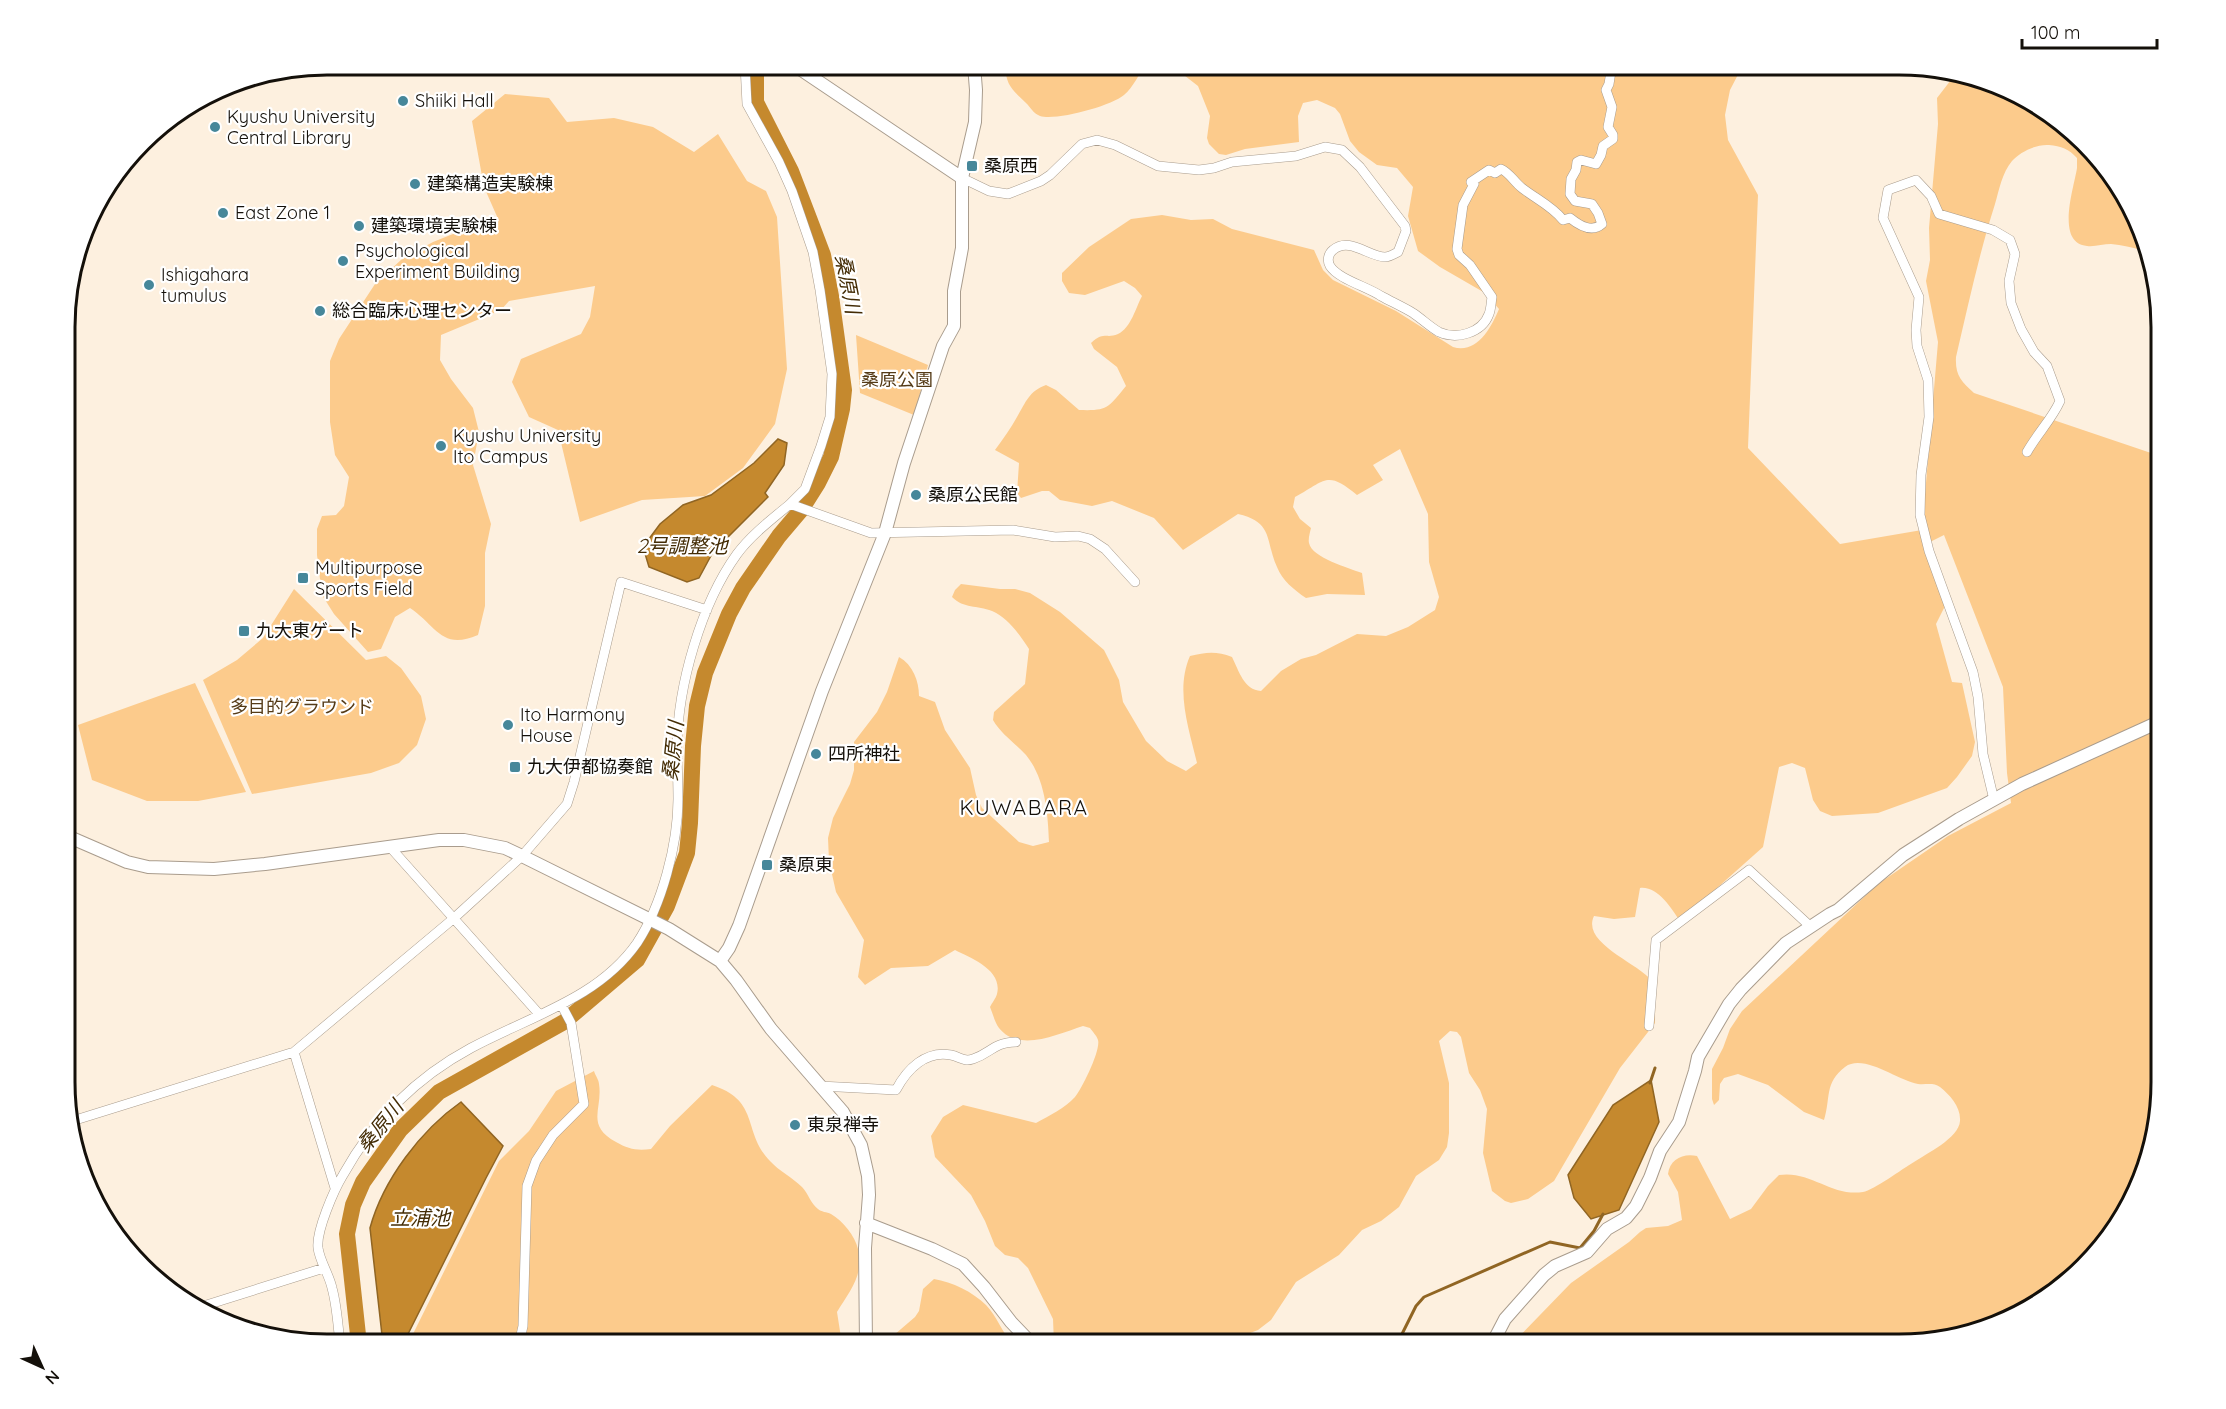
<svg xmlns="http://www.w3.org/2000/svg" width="2226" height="1409" font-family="Quicksand,'Noto Sans JP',sans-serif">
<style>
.green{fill:#fccb8c}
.water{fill:#c5892e;stroke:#906523;stroke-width:1.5}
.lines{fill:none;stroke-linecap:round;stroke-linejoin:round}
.stream{stroke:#906523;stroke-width:3}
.river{stroke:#c5892e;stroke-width:16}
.minor-casing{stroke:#a99c8d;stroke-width:10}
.tertiary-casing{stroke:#a99c8d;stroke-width:14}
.minor{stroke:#fff;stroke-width:9}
.tertiary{stroke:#fff;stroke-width:12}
.poi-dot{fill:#46879a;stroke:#fff;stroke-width:2}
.labels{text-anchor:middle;stroke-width:4.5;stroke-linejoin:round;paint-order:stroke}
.poi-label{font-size:18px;fill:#14100a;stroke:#fff;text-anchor:start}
.park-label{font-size:18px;fill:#553b17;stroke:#fff}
.water-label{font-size:20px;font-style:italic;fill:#442c05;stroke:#fff}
.quarter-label{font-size:21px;letter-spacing:1.5px;fill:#14100a;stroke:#fff}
.rim{fill:none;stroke:#14100a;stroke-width:3}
</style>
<rect width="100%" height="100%" fill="#fdf0df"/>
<!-- green -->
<path class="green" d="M1005 65H1146C1139 73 1133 88 1124 95 1111 106 1056 121 1040 116 1033 113 1031 108 1026 103 1012 89 1006 86 1005 65Z
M1171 65H1743L1730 90 1725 115 1728 140 1758 195 1748 448 1840 544 1922 530 1938 342 1926 281 1930 260 1929 228 1938 124 1937 98 1954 76 1967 74 2045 109 2127 196 2143 251C2132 247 2122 245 2111 244 2103 244 2095 247 2087 246 2055 243 2074 188 2077 168V158C2069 149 2061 146 2049 145 2036 144 2020 152 2012 161 2002 173 1999 190 1995 204 1979 254 1968 306 1956 357 1955 375 1961 381 1974 393L2151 453H2161V1099L2148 1166 2117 1228 2030 1310 1916 1344H1512L1571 1283 1629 1242 1640 1232 1646 1228 1668 1226 1682 1220 1678 1192 1668 1174C1670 1159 1683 1153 1697 1156L1730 1219 1751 1209 1768 1186 1779 1175C1810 1170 1832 1197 1863 1192 1874 1190 1902 1169 1914 1162 1926 1154 1959 1138 1960 1121 1961 1107 1950 1095 1940 1087 1933 1082 1926 1085 1918 1084 1898 1081 1864 1053 1845 1067 1824 1083 1831 1098 1824 1120L1804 1112 1768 1085 1738 1074 1724 1078 1720 1084 1719 1100 1714 1105 1712 1099V1069L1723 1048 1730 1029 1742 1011 1878 884 1948 836 2011 803 2007 773 2003 687 1944 535 1924 545 1946 604 1936 624 1952 682 1962 683 1975 742 1972 756 1957 777 1947 788 1878 813 1832 816 1820 811 1813 800 1805 768 1792 763 1779 767 1763 847 1680 921C1671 908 1658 886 1640 888L1635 917 1614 919 1594 916C1581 943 1638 963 1651 980 1656 988 1655 1013 1655 1023L1620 1068 1554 1181 1528 1199 1511 1203 1505 1201 1492 1191 1483 1153 1487 1109 1480 1090 1469 1073 1461 1037 1457 1032 1450 1031 1439 1041 1449 1083V1133L1447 1147 1439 1160 1416 1176 1399 1207 1381 1221 1362 1230 1339 1255 1296 1282 1271 1320 1258 1330 1245 1335 1228 1344H1054L1053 1319 1028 1268 1018 1258 1005 1255 995 1246 985 1221 971 1195 935 1157 931 1136 943 1117 963 1105 1036 1123C1049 1116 1065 1108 1075 1097 1082 1089 1101 1050 1098 1040 1097 1036 1092 1031 1090 1028L1083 1026C1058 1034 1019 1053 999 1028 995 1023 993 1014 990 1007 992 1003 996 998 997 994 1003 970 971 958 955 950L928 966 891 968 865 985 858 977 864 940 836 892 829 861 828 838 833 818 850 784 854 770V742L877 712 887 692 899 657C913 665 919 681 919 696L935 702 945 730 970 768 976 795 982 808 1019 842 1033 846 1049 842C1048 813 1045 778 1026 755 1015 743 1001 734 993 720L994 712 1025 684 1029 649C1020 635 1008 618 992 611 977 605 964 609 952 597L955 590 961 584 1000 589H1015L1030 593 1060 612 1104 650 1119 680 1123 702 1146 741 1167 761 1186 771 1197 763C1189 729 1175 690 1190 656 1206 652 1217 651 1232 657 1239 671 1244 690 1261 691L1281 671 1301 659 1316 655 1357 634 1386 636 1408 627 1435 610 1439 597 1429 562 1428 514 1400 449 1373 465 1383 480 1357 495C1327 470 1326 480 1295 497L1293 507 1300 519 1311 528C1310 532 1308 539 1309 543 1312 558 1349 568 1362 573L1365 595 1327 594 1306 598C1294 590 1282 580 1277 567 1265 541 1274 522 1238 514L1183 550 1154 518 1112 501 1092 506 1060 500 1049 491H1042L1021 498 1017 493 1019 463 995 450C1003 439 1011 428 1017 417 1026 402 1029 391 1046 385L1056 390 1079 410C1108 411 1108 408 1126 386L1117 367 1094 349 1091 343C1104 331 1107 339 1118 334 1131 328 1136 307 1142 296L1135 288 1124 281 1085 295 1069 293 1062 281V273L1089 247 1131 219 1162 215 1191 220 1213 219 1232 229 1314 250 1323 270 1333 280 1396 311 1453 347C1477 354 1491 328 1499 309L1485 293 1440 267 1418 251 1408 216 1413 187 1397 168 1377 165 1359 152 1350 141 1340 114 1335 108 1317 100 1303 103 1298 116 1299 142 1245 149 1226 155 1219 154 1209 144 1207 138 1210 116 1198 86Z
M505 94 549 98 567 122 614 118 653 127 694 152 718 134 747 181 766 191 777 217 787 369 775 424 743 468 705 496 642 500 580 522 558 430 529 417 512 382 521 359 581 334 590 317 595 286 509 301 501 310 441 335 440 360 451 379 473 408 479 432 473 465 491 524 485 553V606L478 635C441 651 436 625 410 608L395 617 381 649 368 652 334 614 322 595 317 555V529L322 516 336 515 344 506 349 477 335 455 330 422V361L339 339 375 284 402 259 433 242 463 230 499 221 484 187 472 121Z
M856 335 928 365 914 415 860 393Z
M294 589 366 660 386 656 401 668 421 696 426 719 417 745 399 763 371 773 252 794 203 680 237 660 263 638Z
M195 683 246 792 198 801H147L92 780 78 725Z
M594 1071C595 1075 599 1080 599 1084 603 1109 585 1125 616 1142 628 1149 637 1151 651 1149L670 1126 712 1085C761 1101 742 1132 770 1161 779 1171 792 1177 802 1187 808 1193 811 1204 818 1209 821 1212 827 1212 831 1214 843 1221 855 1236 858 1249 865 1274 849 1292 837 1312L842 1344H408L499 1161 529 1131 556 1091Z
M934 1279C952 1282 973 1292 986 1305 997 1316 1002 1333 1013 1344H875L873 1341 879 1337 894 1335 915 1317 919 1311 923 1289Z"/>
<!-- water -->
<path class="water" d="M778 439 787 443 784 465 765 493 768 497 713 552 699 578 687 582 649 567 643 547 660 524 683 505 711 495 754 463Z
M1651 1080 1659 1122 1619 1210 1591 1219 1574 1198 1568 1175 1613 1105Z
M461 1102 503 1146 486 1178 403 1344H383L370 1228C383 1180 421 1130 461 1102Z"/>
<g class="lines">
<!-- stream -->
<path class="stream" d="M1650 1083 1655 1068
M1397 1344 1416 1306 1424 1297 1550 1242 1580 1248 1594 1231 1603 1214"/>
<!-- river -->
<path class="river" d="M359 1344 347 1234 353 1205 363 1182 400 1130 439 1092 564 1022 637 960 667 906 687 853 690 823 693 746 697 706 705 673 729 614 743 588 779 536 801 510 818 483 831 457 842 409 844 390 831 296 823 255 809 218 791 171 756 102V65"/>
<!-- minor casing -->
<g class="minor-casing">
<path id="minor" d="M745 65 747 104 779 162 792 191 813 252 820 290 832 374 830 417 821 446 805 489 790 504
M962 178 989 191 1008 194 1041 181 1050 175 1082 144 1097 140 1115 145 1158 166 1199 170 1214 168 1232 162 1296 156 1325 147 1342 150 1360 167 1405 226 1406 231 1398 252C1394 254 1390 257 1385 257 1369 257 1349 236 1333 250 1328 254 1327 261 1330 266 1338 279 1368 287 1381 296 1392 302 1403 307 1413 313 1422 319 1430 327 1439 332 1457 340 1482 333 1489 314 1491 309 1491 303 1492 297L1470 265 1459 255 1457 249 1463 205 1474 184 1471 182 1489 170 1495 173 1501 169C1510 173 1514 182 1522 188 1536 199 1552 206 1563 220L1570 218C1580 226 1592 233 1602 224L1598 213 1592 204 1575 201 1570 194 1571 179 1576 170 1577 162 1581 160 1596 164 1601 155 1603 146 1613 139V135L1608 127 1612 107 1606 90 1609 84 1612 65
M1994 800 1983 754 1978 697 1973 672 1929 551 1920 515 1921 475 1929 417 1928 380 1917 346 1916 330 1919 297 1883 218 1888 190 1916 180 1931 196 1939 214 1993 230 2010 240 2015 254 2009 281 2011 303 2021 329 2034 352 2047 366 2060 401C2052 419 2037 434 2027 452
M390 847 539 1014
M1649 1026 1656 940 1749 870 1811 927
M294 1052 335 1188
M820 1086 896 1090C907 1069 926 1050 951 1055 960 1057 964 1062 973 1059 993 1052 992 1043 1016 1042
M69 1122 294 1052 453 919 522 856 567 804 574 782 621 582 707 610
M197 1308 324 1268
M340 1344C338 1326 337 1306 332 1288 329 1274 320 1262 318 1248 316 1231 334 1190 343 1175 373 1121 417 1077 471 1048 528 1017 598 999 637 943 662 905 678 844 678 799 678 781 677 764 677 746 678 685 701 604 737 554 751 535 772 519 790 504L871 533 1013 530 1055 537 1078 536 1090 539 1105 549 1135 582
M519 1344 523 1326 527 1186 536 1161 553 1135 584 1104 571 1023 562 1006"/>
</g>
<!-- tertiary casing -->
<g class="tertiary-casing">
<path id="tertiary" d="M794 65 962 178
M67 836 127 862 148 867 214 869 265 864 439 840H464L505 848 522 856 669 929 720 961 736 980 771 1029 843 1112 861 1145 868 1176 869 1195 865 1248 866 1344
M720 961 729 948 739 926 822 691 885 533 904 463 943 346 954 326V291L962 248V178L975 122 976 90 974 65
M866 1223 932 1249 963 1264 984 1287 1011 1322 1032 1344
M1492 1344 1505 1319 1544 1275 1555 1266 1587 1252 1607 1229 1626 1218 1636 1206 1650 1178 1660 1151 1679 1122 1695 1071 1698 1057 1729 1004 1741 989 1786 943 1830 914 1838 910 1903 855 1959 819 2022 784 2161 721"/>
</g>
<!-- minor -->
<use href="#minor" class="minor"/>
<!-- tertiary -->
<use href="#tertiary" class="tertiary"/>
</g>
<!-- markers -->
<g class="poi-dot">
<circle cx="403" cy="101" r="6"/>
<circle cx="215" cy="127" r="6"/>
<rect x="966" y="160" width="12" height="12" rx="3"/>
<circle cx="415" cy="184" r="6"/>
<circle cx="223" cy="213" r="6"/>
<circle cx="359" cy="226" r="6"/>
<circle cx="343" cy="261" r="6"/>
<circle cx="149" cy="285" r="6"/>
<circle cx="320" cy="311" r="6"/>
<circle cx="441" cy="446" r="6"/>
<circle cx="916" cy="495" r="6"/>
<rect x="297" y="572" width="12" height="12" rx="3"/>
<rect x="238" y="625" width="12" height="12" rx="3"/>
<circle cx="508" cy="725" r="6"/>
<circle cx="816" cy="754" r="6"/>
<rect x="509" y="761" width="12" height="12" rx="3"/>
<rect x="761" y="859" width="12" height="12" rx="3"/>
<circle cx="795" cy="1125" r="6"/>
</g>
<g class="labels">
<!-- poi labels -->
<g class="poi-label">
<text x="415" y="107">Shiiki Hall</text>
<text x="227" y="123">Kyushu University<tspan x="227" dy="21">Central Library</tspan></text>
<text x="984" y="172">桑原西</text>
<text x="427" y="190">建築構造実験棟</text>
<text x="235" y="219">East Zone 1</text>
<text x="371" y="232">建築環境実験棟</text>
<text x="355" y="257">Psychological<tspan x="355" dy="21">Experiment Building</tspan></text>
<text x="161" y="281">Ishigahara<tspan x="161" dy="21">tumulus</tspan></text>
<text x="332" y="317">総合臨床心理センター</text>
<text x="453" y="442">Kyushu University<tspan x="453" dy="21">Ito Campus</tspan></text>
<text x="928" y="501">桑原公民館</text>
<text x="315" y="574">Multipurpose<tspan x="315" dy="21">Sports Field</tspan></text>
<text x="256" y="637">九大東ゲート</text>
<text x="520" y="721">Ito Harmony<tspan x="520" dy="21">House</tspan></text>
<text x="828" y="760">四所神社</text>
<text x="527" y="773">九大伊都協奏館</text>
<text x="779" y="871">桑原東</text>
<text x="807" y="1131">東泉禅寺</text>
</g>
<!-- park labels -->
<g class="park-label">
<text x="897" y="386">桑原公園</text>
<text x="302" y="713">多目的グラウンド</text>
</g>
<!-- water labels -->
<g class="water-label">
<text transform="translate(848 284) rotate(79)" y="7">桑原川</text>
<text x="682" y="553">2号調整池</text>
<text transform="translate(673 751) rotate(-84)" y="7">桑原川</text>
<text transform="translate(380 1126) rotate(-51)" y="7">桑原川</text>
<text x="420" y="1225">立浦池</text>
</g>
<!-- quarter labels -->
<g class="quarter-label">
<text x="1024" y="815">KUWABARA</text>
</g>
</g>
<!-- crop -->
<path d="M0 0H2226V1409H0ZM327 75H1899A252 252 0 0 1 2151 327V1082A252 252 0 0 1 1899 1334H327A252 252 0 0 1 75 1082V327A252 252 0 0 1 327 75Z" fill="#fff" fill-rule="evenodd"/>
<path class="rim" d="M327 75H1899A252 252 0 0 1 2151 327V1082A252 252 0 0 1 1899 1334H327A252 252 0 0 1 75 1082V327A252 252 0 0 1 327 75Z"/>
<!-- north arrow -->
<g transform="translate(42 1367) rotate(135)" stroke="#ffffff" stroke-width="4.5" paint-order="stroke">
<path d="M0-4.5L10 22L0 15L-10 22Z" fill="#14100a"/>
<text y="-9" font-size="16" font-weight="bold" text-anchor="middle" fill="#14100a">N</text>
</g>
<!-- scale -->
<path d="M2022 39v9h135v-9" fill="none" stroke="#14100a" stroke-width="3"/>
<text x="2031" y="39" font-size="18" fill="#14100a" stroke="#ffffff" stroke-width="4.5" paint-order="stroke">100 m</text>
</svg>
